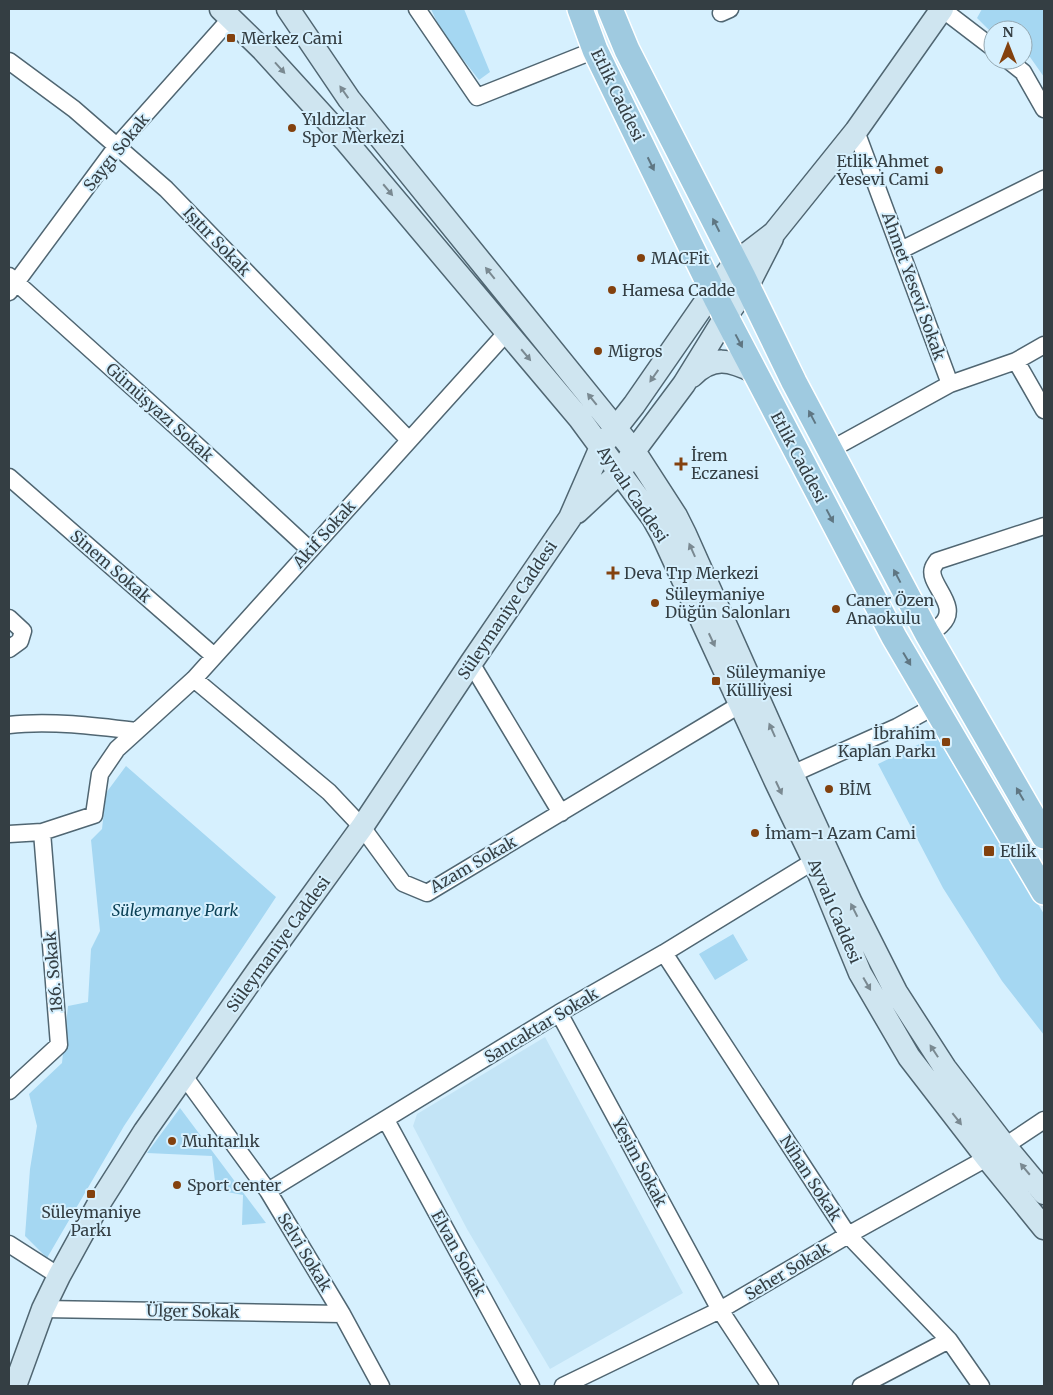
<svg xmlns="http://www.w3.org/2000/svg" width="1053" height="1395" font-family="Merriweather,serif">
<style>
.built{fill:#c3e4f6}
.green{fill:#a5d7f2}
.lines{fill:none;stroke-linecap:round;stroke-linejoin:round}
.street-casing{stroke:#506672;stroke-width:19}
.secondary-casing{stroke:#506672;stroke-width:25}
.primary-casing{stroke:#fff;stroke-width:28}
.street{stroke:#fff;stroke-width:16}
.secondary{stroke:#cfe5f0;stroke-width:22}
.primary{stroke:#9fcae0;stroke-width:25}
.oneway{fill:#7a8991}
.oneway2{fill:#5f7682}
.poi-dot{fill:#83410e;stroke:#d6f0fe;stroke-width:2}
.labels{text-anchor:middle;stroke-width:4;stroke-linejoin:round;paint-order:stroke}
.poi-label{font-size:16px;fill:#343e43;stroke:#d6f0fe;text-anchor:start}
.street-label{font-size:16px;fill:#343e43;stroke:#d6f0fe}
.park-label{font-size:16px;font-style:italic;fill:#0a4056;stroke:#d6f0fe}
</style>
<rect width="100%" height="100%" fill="#d6f0fe"/>
<!-- built -->
<path class="built" d="M545 1037 683 1293 550 1369 467 1229 413 1126 417 1114Z"/>
<!-- green -->
<path class="green" d="M431 9H464L490 72 479 80 441 31Z
M982 9H1044V77L1030 57 1020 61 1018 60H1023V30H993V34L977 18Z
M936 736 1044 914V1035L1002 981 943 888 878 764Z
M126 766 276 897 124 1126 47 1258 25 1236 30 1169 37 1126 29 1094 62 1063 68 1006 88 1002 91 949 100 931 91 840 102 829 106 793Z
M733 934 748 960 715 980 699 954Z
M180 1108 266 1223 242 1225 243 1195 216 1190 212 1156 147 1153Z"/>
<g class="lines">
<!-- street casing -->
<g class="street-casing">
<path id="street" d="M417 9 477 97 595 50
M942 9 993 48
M721 13 730 9
M1008 60 1023 72 1044 109
M9 61 74 109 166 189 409 440
M856 131 950 384
M901 250 1044 179
M9 276 190 439 310 550
M9 292 117 146 231 18
M1016 361 1044 410
M830 450 950 384 1016 361 1044 345
M9 477 214 656
M9 618 23 631 20 641 9 649
M927 633C931 631 937 629 941 625 962 606 927 584 933 568 934 565 936 563 937 561L1044 526
M471 663 561 813
M194 679 329 792 362 827 403 883 427 893 741 704
M9 725C48 720 96 726 136 731
M792 774 897 727 935 706
M9 834 42 832 94 815 100 774 117 749 194 679 507 332
M664 953 848 1235 949 1340 981 1386
M559 1013 720 1310 770 1386
M184 1076 268 1191 342 1314 381 1386
M9 1091 59 1045 42 832
M386 1120 531 1386
M268 1191 559 1013 664 953 814 861
M9 1244 59 1276
M43 1309 342 1314
M563 1386 720 1310 848 1235 987 1158 1044 1120
M861 1386 949 1340"/>
</g>
<!-- secondary casing -->
<g class="secondary-casing">
<path id="secondary" d="M221 9 263 50 345 140 580 419 653 518 662 534 776 782 814 861 860 973 909 1057 987 1158 1044 1228
M288 9 349 99 634 451 676 516 685 534 792 774 851 903 896 992 945 1068 1005 1146 1044 1193
M692 376C713 355 730 360 755 372
M577 512 620 472 634 451 684 384 726 316 747 287 772 238
M15 1386 43 1309 59 1276 98 1205 145 1131 259 969 362 827 471 663 570 518 601 447 634 405 713 291 735 263 774 233 856 131 942 9"/>
</g>
<!-- primary casing -->
<g class="primary-casing">
<path id="primary" d="M580 9 595 50 717 300 894 637 1044 892
M610 9 627 50 743 277 794 382 927 633 1044 836"/>
</g>
<!-- street -->
<use href="#street" class="street"/>
<!-- secondary -->
<use href="#secondary" class="secondary"/>
<!-- primary -->
<use href="#primary" class="primary"/>
</g>
<!-- one-way arrows -->
<defs><path id="oneway-solid" d="M-6-.8H1V-3.2L6.5 0L1 3.2V.8H-6Z" transform="scale(1.25)"/></defs>
<g class="oneway">
<use href="#oneway-solid" transform="translate(280 68) rotate(48)"/>
<use href="#oneway-solid" transform="translate(344 92) rotate(-125)"/>
<use href="#oneway-solid" transform="translate(388 190) rotate(50)"/>
<use href="#oneway-solid" transform="translate(490 273) rotate(-129)"/>
<use href="#oneway-solid" transform="translate(526 355) rotate(50)"/>
<use href="#oneway-solid" transform="translate(654 376) rotate(125)"/>
<use href="#oneway-solid" transform="translate(592 399) rotate(-129)"/>
<use href="#oneway-solid" transform="translate(692 550) rotate(-114)"/>
<use href="#oneway-solid" transform="translate(712 640) rotate(65)"/>
<use href="#oneway-solid" transform="translate(772 730) rotate(-114)"/>
<use href="#oneway-solid" transform="translate(779 788) rotate(65)"/>
<use href="#oneway-solid" transform="translate(854 910) rotate(-117)"/>
<use href="#oneway-solid" transform="translate(867 984) rotate(60)"/>
<use href="#oneway-solid" transform="translate(934 1051) rotate(-123)"/>
<use href="#oneway-solid" transform="translate(957 1119) rotate(52)"/>
<use href="#oneway-solid" transform="translate(1025 1169) rotate(-130)"/>
</g>
<g class="oneway2">
<use href="#oneway-solid" transform="translate(651 164) rotate(64)"/>
<use href="#oneway-solid" transform="translate(716 225) rotate(-117)"/>
<use href="#oneway-solid" transform="translate(739 341) rotate(62)"/>
<use href="#oneway-solid" transform="translate(812 417) rotate(-118)"/>
<use href="#oneway-solid" transform="translate(830 516) rotate(62)"/>
<use href="#oneway-solid" transform="translate(897 576) rotate(-118)"/>
<use href="#oneway-solid" transform="translate(907 659) rotate(59)"/>
<use href="#oneway-solid" transform="translate(1020 794) rotate(-120)"/>
</g>
<!-- markers -->
<g class="poi-dot">
<rect x="226" y="33" width="10" height="10" rx="2.5"/>
<circle cx="292" cy="128" r="5"/>
<circle cx="939" cy="170" r="5"/>
<circle cx="641" cy="258" r="5"/>
<circle cx="612" cy="290" r="5"/>
<circle cx="598" cy="351" r="5"/>
<path d="M678.5 456.5h5v5h5v5h-5v5h-5v-5h-5v-5h5z"/>
<path d="M610.5 565.5h5v5h5v5h-5v5h-5v-5h-5v-5h5z"/>
<circle cx="655" cy="603" r="5"/>
<circle cx="836" cy="609" r="5"/>
<rect x="711" y="676" width="10" height="10" rx="2.5"/>
<rect x="941" y="737" width="10" height="10" rx="2.5"/>
<circle cx="829" cy="789" r="5"/>
<circle cx="755" cy="833" r="5"/>
<rect x="983" y="845" width="12" height="12" rx="2.5"/>
<circle cx="172" cy="1141" r="5"/>
<circle cx="177" cy="1185" r="5"/>
<rect x="86" y="1189" width="10" height="10" rx="2.5"/>
</g>
<g class="labels">
<!-- poi labels -->
<g class="poi-label">
<text x="241" y="44">Merkez Cami</text>
<text x="302" y="125">Yıldızlar<tspan x="302" dy="18">Spor Merkezi</tspan></text>
<text x="929" y="167" text-anchor="end">Etlik Ahmet<tspan x="929" dy="18">Yesevi Cami</tspan></text>
<text x="651" y="264">MACFit</text>
<text x="622" y="296">Hamesa Cadde</text>
<text x="608" y="357">Migros</text>
<text x="691" y="461">İrem<tspan x="691" dy="18">Eczanesi</tspan></text>
<text x="624" y="579">Deva Tıp Merkezi</text>
<text x="665" y="600">Süleymaniye<tspan x="665" dy="18">Düğün Salonları</tspan></text>
<text x="846" y="606">Caner Özen<tspan x="846" dy="18">Anaokulu</tspan></text>
<text x="726" y="678">Süleymaniye<tspan x="726" dy="18">Külliyesi</tspan></text>
<text x="936" y="739" text-anchor="end">İbrahim<tspan x="936" dy="18">Kaplan Parkı</tspan></text>
<text x="839" y="795">BİM</text>
<text x="765" y="839">İmam-ı Azam Cami</text>
<text x="1000" y="857">Etlik</text>
<text x="182" y="1147">Muhtarlık</text>
<text x="187" y="1191">Sport center</text>
<text x="91" y="1218" text-anchor="middle">Süleymaniye<tspan x="91" dy="18">Parkı</tspan></text>
</g>
<!-- street labels -->
<g class="street-label">
<text transform="translate(618 95) rotate(64)" y="6">Etlik Caddesi</text>
<text transform="translate(116 152) rotate(-51)" y="6">Saygı Sokak</text>
<text transform="translate(217 241) rotate(46)" y="6">Işıtır Sokak</text>
<text transform="translate(914 286) rotate(70)" y="6">Ahmet Yesevi Sokak</text>
<text transform="translate(160 412) rotate(42)" y="6">Gümüşyazı Sokak</text>
<text transform="translate(799 457) rotate(62)" y="6">Etlik Caddesi</text>
<text transform="translate(633 494) rotate(56)" y="6">Ayvalı Caddesi</text>
<text transform="translate(324 534) rotate(-48)" y="6">Akif Sokak</text>
<text transform="translate(111 566) rotate(41)" y="6">Sinem Sokak</text>
<text transform="translate(507 610) rotate(-56)" y="6">Süleymaniye Caddesi</text>
<text transform="translate(473 864) rotate(-30)" y="6">Azam Sokak</text>
<text transform="translate(835 911) rotate(67)" y="6">Ayvalı Caddesi</text>
<text transform="translate(278 944) rotate(-54)" y="6">Süleymaniye Caddesi</text>
<text transform="translate(53 972) rotate(-95)" y="6">186. Sokak</text>
<text transform="translate(541 1025) rotate(-31)" y="6">Sancaktar Sokak</text>
<text transform="translate(640 1162) rotate(62)" y="6">Yeşim Sokak</text>
<text transform="translate(811 1178) rotate(57)" y="6">Nihan Sokak</text>
<text transform="translate(305 1252) rotate(59)" y="6">Selvi Sokak</text>
<text transform="translate(459 1253) rotate(61)" y="6">Elvan Sokak</text>
<text transform="translate(787 1271) rotate(-31)" y="6">Seher Sokak</text>
<text transform="translate(193 1311) rotate(1)" y="6">Ülger Sokak</text>
</g>
<!-- park labels -->
<g class="park-label">
<text x="175" y="916">Süleymanye Park</text>
</g>
</g>
<!-- border -->
<rect width="1053" height="1395" fill="none" stroke="#343e43" stroke-width="20"/>
<!-- north arrow -->
<g transform="translate(1008 45)"><circle r="24" fill="#d6f0fe" stroke="#95a9b3"/>
<path d="M0-4L9 19L0 12L-9 19Z" fill="#83410e"/>
<text y="-8" font-size="14" font-weight="bold" text-anchor="middle" fill="#343e43">N</text>
</g>
</svg>
